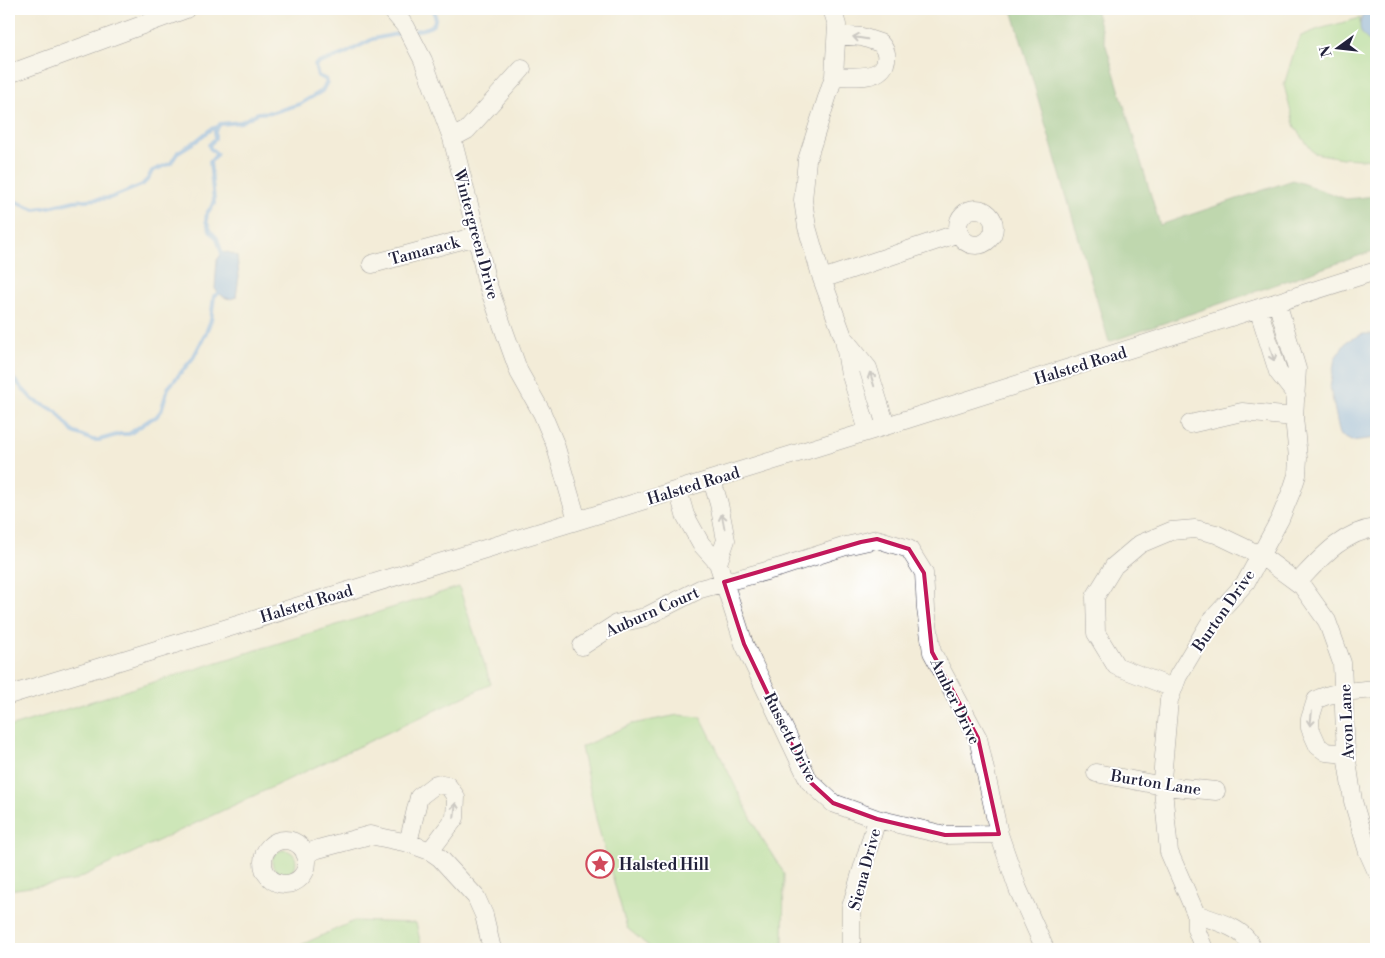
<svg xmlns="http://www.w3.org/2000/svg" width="1385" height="958" font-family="'Libre Bodoni',serif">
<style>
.green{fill:#a1dd90;stroke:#628066}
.forest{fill:#80bc7a;stroke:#516f5a}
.water{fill:#7cafe9;stroke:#4f6892}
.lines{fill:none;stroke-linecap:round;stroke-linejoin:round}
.stream{stroke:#7cafe9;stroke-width:4}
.minor-casing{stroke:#414053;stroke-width:19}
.minor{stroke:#fff;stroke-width:18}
.oneway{stroke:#9c9ca7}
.marked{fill:none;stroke:#c2185b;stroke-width:4;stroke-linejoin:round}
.labels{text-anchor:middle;stroke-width:4;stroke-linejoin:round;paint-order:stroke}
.street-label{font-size:16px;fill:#22223b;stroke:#fff}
.poi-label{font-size:16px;font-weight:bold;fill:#22223b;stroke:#fff;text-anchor:start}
</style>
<rect width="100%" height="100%" fill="#fff"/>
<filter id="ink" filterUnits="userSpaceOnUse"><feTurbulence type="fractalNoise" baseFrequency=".02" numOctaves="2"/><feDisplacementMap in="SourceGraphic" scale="10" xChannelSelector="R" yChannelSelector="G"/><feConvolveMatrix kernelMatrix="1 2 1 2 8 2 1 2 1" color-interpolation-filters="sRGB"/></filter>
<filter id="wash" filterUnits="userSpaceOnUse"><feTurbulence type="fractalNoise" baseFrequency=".0096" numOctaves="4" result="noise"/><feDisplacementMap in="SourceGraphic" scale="20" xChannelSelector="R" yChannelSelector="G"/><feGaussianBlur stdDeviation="1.12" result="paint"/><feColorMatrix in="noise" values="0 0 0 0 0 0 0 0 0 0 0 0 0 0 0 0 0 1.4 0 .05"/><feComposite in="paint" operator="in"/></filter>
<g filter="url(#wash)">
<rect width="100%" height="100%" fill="#f3ecd8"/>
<!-- green -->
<path class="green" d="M1360 18C1359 27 1364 39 1373 43L1376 41V160L1342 158 1314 153 1295 128 1284 85 1293 55 1301 36 1319 29Z
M459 587 491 684 73 881 9 890V727Z
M678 715 701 717 760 836 784 873 783 949H652L627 928 597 823 581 747 632 724Z
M272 862a12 12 0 1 1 24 0a12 12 0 1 1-24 0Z
M354 921 416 923 422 949H292Z"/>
<!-- forest -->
<path class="forest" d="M1007 9H1095L1160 225 1293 180 1346 199 1376 196V250L1109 342 1013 13Z"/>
<!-- water -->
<path class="water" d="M1367 9H1376V41L1373 43C1357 35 1357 22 1367 9Z
M228 252 237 256 239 276 236 297C227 302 221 295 215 289L217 260 222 253Z
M1363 334H1376V438L1351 441 1340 435 1330 387 1335 358 1347 341Z"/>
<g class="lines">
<!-- stream -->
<path class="stream" d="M414 31C429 28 439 28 434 9
M218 127 215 131V139L209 145 210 148 217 154 210 162 214 200V204L207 213 206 221 211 232 217 238 223 257
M9 199 35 209 49 207 74 201 110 198 142 185 148 179 152 171 171 163 178 152 196 141 211 129 218 127 220 124 241 122 258 113 274 112 300 104 322 91 327 82 325 79 318 76 315 66 316 64 344 54 373 39 402 33
M9 374 33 400 56 411 73 432 93 440H99L120 434H129L151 419 156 417 161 411 168 388 193 358 205 335 211 320 214 296 219 293 221 289"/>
</g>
</g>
<g filter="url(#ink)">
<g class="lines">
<!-- minor casing -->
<g class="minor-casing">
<path id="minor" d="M391 9 406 27 423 60 452 138 477 236 486 280 519 372 542 413 555 444 577 520
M832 9 837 25 834 76 807 160 803 200 807 227 822 279 844 339 849 369 868 431
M9 74 186 9
M834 76C848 76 878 81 885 64 888 55 886 50 880 43L862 37 837 35
M452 138 467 130 522 69
M958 227a18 18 0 1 1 36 0a18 18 0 1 1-36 0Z
M372 264 477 236
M822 279 959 233
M1258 308 1278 372 1296 395
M845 340 868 368 886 426
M1190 424 1242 412 1294 417
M712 480 719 504 726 540 718 563
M678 490 685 515 701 544 718 563 744 644 809 781 833 803 877 819 945 835 999 834
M1298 582C1320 559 1342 532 1376 528
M582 646 616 624 645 617 700 589 781 567 846 546 877 539 909 549 924 573 926 609 932 652 978 738 999 834 1018 889 1045 949
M1173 688 1116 666 1096 633 1095 597 1114 566 1140 544 1171 531 1195 529 1216 534 1260 555 1302 586 1327 621 1342 663 1346 754 1353 801 1368 852 1376 870
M9 695 886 426 1376 271
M1346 754 1326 752 1318 746 1310 728V719L1316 700C1332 691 1358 691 1376 689
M1096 773 1163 786 1216 791
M263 862a22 22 0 1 1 44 0a22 22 0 1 1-44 0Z
M408 843 419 797 436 784 448 786 456 797 455 818 430 851
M305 854 318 849 370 835 408 843 430 851 440 858 476 897 484 915 492 949
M1196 914C1214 921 1246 927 1252 949
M851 949V907L877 819
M1204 949 1196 929V914L1169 852 1162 779 1169 700 1178 676 1211 621 1246 582 1280 519 1292 490 1297 475 1298 458 1294 417 1297 369 1277 302"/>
</g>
<!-- minor -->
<use href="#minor" class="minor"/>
</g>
<!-- one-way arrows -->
<defs><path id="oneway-shaft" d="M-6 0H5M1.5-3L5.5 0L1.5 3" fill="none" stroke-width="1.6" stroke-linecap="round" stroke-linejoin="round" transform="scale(1.25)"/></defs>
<g class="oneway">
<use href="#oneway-shaft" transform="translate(860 38) rotate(-170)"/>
<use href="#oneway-shaft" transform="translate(1272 354) rotate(72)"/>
<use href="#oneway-shaft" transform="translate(872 379) rotate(-107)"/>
<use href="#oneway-shaft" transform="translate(723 521) rotate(-101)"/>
<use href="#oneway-shaft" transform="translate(1311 719) rotate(96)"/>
<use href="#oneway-shaft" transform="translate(455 810) rotate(-84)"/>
</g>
</g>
<!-- marked area -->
<path d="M0 0H1385V958H0ZM877 539 909 549 924 573 932 652 978 738 999 834 945 835 877 819 833 803 809 781 744 644 724 582 861 542Z" fill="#f3ecd8" fill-opacity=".55" fill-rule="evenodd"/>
<path class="marked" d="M877 539 909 549 924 573 932 652 978 738 999 834 945 835 877 819 833 803 809 781 744 644 724 582 861 542Z"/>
<!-- icons -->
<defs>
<g id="sight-ring" transform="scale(1.4375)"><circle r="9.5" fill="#fff" stroke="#d1495b" stroke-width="1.5"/><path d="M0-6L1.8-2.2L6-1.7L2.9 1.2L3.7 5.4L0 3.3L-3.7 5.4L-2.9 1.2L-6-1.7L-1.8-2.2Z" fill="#d1495b"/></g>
</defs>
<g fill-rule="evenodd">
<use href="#sight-ring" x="600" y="864"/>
</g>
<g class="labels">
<!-- street labels -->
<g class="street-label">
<text transform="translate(477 234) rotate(75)" y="6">Wintergreen Drive</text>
<text transform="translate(424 250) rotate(-15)" y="6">Tamarack</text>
<text transform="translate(1080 365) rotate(-17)" y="6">Halsted Road</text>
<text transform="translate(693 485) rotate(-17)" y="6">Halsted Road</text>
<text transform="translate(306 603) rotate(-17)" y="6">Halsted Road</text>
<text transform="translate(1223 610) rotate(-55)" y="6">Burton Drive</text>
<text transform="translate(652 611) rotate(-24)" y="6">Auburn Court</text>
<text transform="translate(956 701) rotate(64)" y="6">Amber Drive</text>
<text transform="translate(1346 722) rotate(-93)" y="6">Avon Lane</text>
<text transform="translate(791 737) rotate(63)" y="6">Russett Drive</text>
<text transform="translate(1156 782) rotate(9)" y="6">Burton Lane</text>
<text transform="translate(864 869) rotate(-75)" y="6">Siena Drive</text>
</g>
<!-- poi labels -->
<g class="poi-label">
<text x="619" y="870">Halsted Hill</text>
</g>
</g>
<!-- margin -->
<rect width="1385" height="958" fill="none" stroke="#fff" stroke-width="30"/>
<!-- north arrow -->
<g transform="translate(1338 48) rotate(255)" stroke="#ffffff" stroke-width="4" paint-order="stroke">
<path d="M0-4L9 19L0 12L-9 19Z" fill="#22223b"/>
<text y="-8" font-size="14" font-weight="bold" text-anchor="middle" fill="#22223b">N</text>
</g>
</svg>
